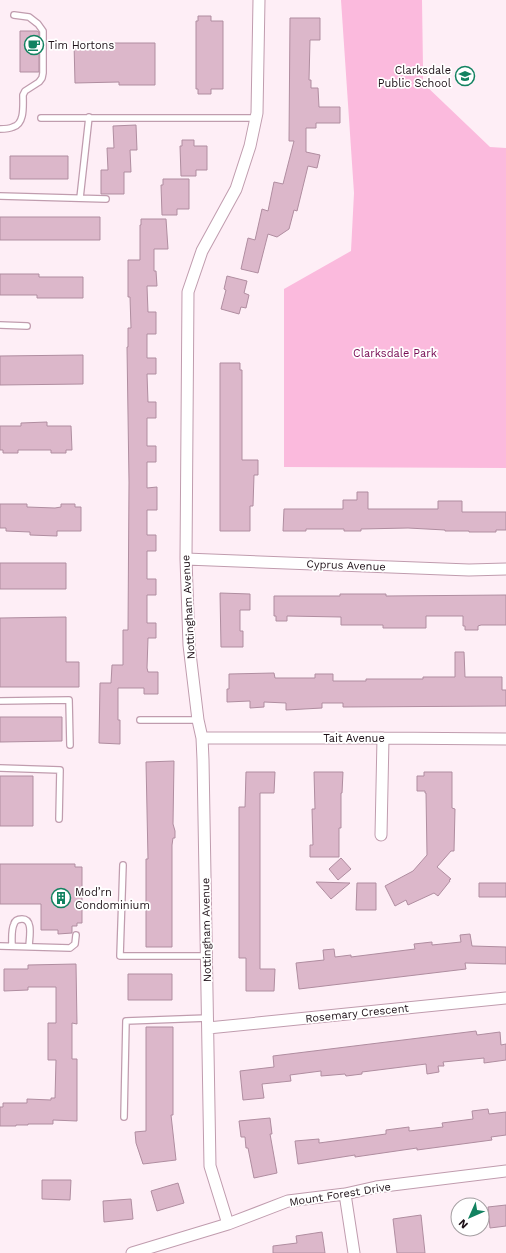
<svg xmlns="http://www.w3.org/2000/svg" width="506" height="1253" font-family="'Work Sans',sans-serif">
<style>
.green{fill:#fbbadd}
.building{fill:#dcb7ca;stroke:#b08da0}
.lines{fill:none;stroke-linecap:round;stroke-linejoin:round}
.service-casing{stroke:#c09cae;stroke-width:8}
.minor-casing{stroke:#c09cae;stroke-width:13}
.service{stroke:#fff;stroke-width:5.5}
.minor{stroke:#fff;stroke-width:11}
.labels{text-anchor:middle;stroke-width:3.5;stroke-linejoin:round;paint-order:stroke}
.poi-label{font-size:11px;fill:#1d1017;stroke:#fff;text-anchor:start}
.park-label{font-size:11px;fill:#760b53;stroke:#fff}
.street-label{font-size:11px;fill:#1d1017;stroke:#fff}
</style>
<rect width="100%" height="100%" fill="#feeef6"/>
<!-- green -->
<path class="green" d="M341 0H422L423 69V83L490 147 506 148V468L284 467V289L351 251 354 193Z"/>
<!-- building -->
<path class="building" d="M198 16H211V21H223V89H211V94H198V89H196V21H198Z
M290 18H320V40H310L309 80H311V88H318L319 107H340V123H316V128H306V152L320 155 317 168 308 166 297 211 294 210 289 229 277 237 268 234 258 273 241 269 248 238 255 240 262 209 268 211 274 182 283 184 294 141H289Z
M20 31H37L39 32V72H20Z
M74 43H155V85H119V82L75 83Z
M136 125 137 150H130L131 172H124V194H101V170H108L107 148H114L113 126Z
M182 140H194V146H207V170H196V176H181L180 146H182Z
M10 156H68V179H10Z
M163 179H189V209H177V215H162L161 185H163Z
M0 217H100V240H0Z
M141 219H166L168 249H154V271H156L157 286H147L148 312H156V334H147V358H156V374H147L148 402H156V418H147V446H156V462H147V488L157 487V510H147V535H156V551H147V579H156V595H147V623H156V638H148L147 668 148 672H158V694H144V688H118V720H120V744L99 743 100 683H111L112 665H123V630H128L129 482 127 347H128V328H131L130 297H128V260H140V225H141Z
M0 274H39V277H83V298H37V295H0Z
M227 276 247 281 244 293 249 295 246 308 241 307 239 314 221 309 226 290 224 289Z
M83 355V384L0 385V356Z
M220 363H240V370H242V460H258V475H254L253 506H250V531H220Z
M47 422V426H71L72 450H66V453H51V450H18V453H3V450H0V426H21V423Z
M357 492H368V509H438V501H462V512H506V530H496V532H469V531H445V530L408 528 361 529V531H344V529H306V531H283L284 509H343V500H357Z
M0 504H27V507L55 508 61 507V504H75V507H81V531H57V536L30 535V532L6 531V528H0Z
M0 563H66V589H0Z
M220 593 250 594V610H240V631H243V647H221Z
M340 594H386V596L506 595V625H481L478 626V630H465V626H463V616H426V628H383V625H341V617L287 616V621H276V616H274V596H340Z
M66 617V662H79V687H0V618Z
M455 652H464L465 677H502V690H506V706L343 707V703H322V708L286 710V703L264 702V707L250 708V701L227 702V689H229V674L274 673 275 678H315V674H333V681H366V679H423V677H455Z
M0 717H62V741L0 742Z
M174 761 173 824 175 831V838H173L172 845V947H146V859H148L146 762Z
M246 772H275L274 793H260V969H275L274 991H246V958H239V807H245Z
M314 772H343L342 793H341V828H339V857H310V845H313L312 809H315Z
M424 772H452V808L455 809 454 851H451L437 867 451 879 449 880 450 881 438 896 434 893 408 905 406 900 395 906 385 886 413 871 427 855 426 793H425V791H417V776H424Z
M0 776H33V826H0Z
M341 858 351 869 338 880 329 869Z
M0 864H75V867H82V923H77V926H72V933L58 934V930H41V904H0Z
M316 882 350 883 331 899Z
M357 883H376V910H356Z
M479 883H506V897H479Z
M470 934 472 946 506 947V964L465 963 466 969 299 989 296 963 324 960 323 950 334 949 335 957 351 955V957L415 949 414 944 432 942V945L461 942 460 935Z
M76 964 77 1024 72 1023V1059H77V1121L53 1120V1124H28V1125H16V1126H0V1107H3V1103H27V1099L51 1100V1098H55L56 1060H48V1023H56V987H28V990L4 991V969H28V965Z
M128 974H172V1000H128Z
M146 1027H173V1115H171L176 1160 143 1164 136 1143 135 1132 146 1131Z
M476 1031 477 1035 500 1032 501 1045 506 1044V1060L484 1063V1058L443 1062 444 1066H438L439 1072 427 1074 426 1064 362 1072V1074L346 1076 345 1074 321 1076V1071L290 1075 291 1081 262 1084 264 1098 243 1100 240 1071 274 1067 273 1056Z
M488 1109 489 1114 506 1112V1135L491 1137 492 1140 417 1150V1148L355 1157V1155L298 1164 295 1141 319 1139V1143L386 1134V1130L409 1127V1131L443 1127 442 1123 473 1119 472 1111Z
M270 1118 272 1134H270L277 1173 254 1178 248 1148H246L245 1137H241L239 1121Z
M42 1180H71L70 1200 42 1199Z
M178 1183 184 1203 157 1211 151 1191Z
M131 1199 133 1219 104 1222 103 1201Z
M506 1205V1226L490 1228 488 1207Z
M421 1215 425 1253H397L393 1219Z
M322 1232 325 1253H273V1246L297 1243 296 1236Z"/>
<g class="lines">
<!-- service casing -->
<g class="service-casing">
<path id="service" d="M41 118H255
M0 129C4 129 9 129 13 127 25 124 23 105 23 95L25 91 39 82 42 78 43 73V31L38 24 29 17 14 15
M0 196 106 199
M80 198 89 117
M0 325 27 326
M0 701 69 700 70 745
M140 720H198
M0 768 60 770 59 819
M123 865 120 956H207
M0 946 70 948 75 944 76 935
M12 946C12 940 11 930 14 924 15 920 19 919 22 919 34 919 29 939 29 947
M124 1117 126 1021 208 1018"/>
</g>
<!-- minor casing -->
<g class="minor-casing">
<path id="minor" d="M186 559 469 570 506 569
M202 738H383L506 739
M381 835 383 738
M208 1028 506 998
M345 1194 354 1253
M228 1224 210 1166 203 760 202 738 198 720 189 645 186 559 188 292 202 251 236 189 250 146 257 113 259 0
M132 1253 228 1224 288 1201 345 1194 376 1187 506 1171"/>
</g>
<!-- service -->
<use href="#service" class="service"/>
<!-- minor -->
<use href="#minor" class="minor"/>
</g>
<!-- icons -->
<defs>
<g id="cafe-ring" transform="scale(1)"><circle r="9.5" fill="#fff" stroke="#128260" stroke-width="1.5"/><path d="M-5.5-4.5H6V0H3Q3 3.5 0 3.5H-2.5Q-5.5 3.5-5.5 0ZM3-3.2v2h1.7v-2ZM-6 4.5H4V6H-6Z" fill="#128260"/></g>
<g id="school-ring" transform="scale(1)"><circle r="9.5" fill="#fff" stroke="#128260" stroke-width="1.5"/><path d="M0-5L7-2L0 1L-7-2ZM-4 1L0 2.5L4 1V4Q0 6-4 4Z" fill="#128260"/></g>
<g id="building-ring" transform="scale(1)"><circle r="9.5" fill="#fff" stroke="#128260" stroke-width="1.5"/><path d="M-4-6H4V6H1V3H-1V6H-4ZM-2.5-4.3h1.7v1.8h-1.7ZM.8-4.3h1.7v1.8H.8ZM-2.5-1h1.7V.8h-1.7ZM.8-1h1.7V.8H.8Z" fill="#128260"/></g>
</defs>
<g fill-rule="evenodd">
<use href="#cafe-ring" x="34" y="45"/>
<use href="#school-ring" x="465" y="76"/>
<use href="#building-ring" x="61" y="898"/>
</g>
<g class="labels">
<!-- poi labels -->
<g class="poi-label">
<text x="48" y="49">Tim Hortons</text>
<text x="451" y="74" text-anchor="end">Clarksdale<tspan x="451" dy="13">Public School</tspan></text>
<text x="75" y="896">Mod’rn<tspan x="75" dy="13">Condominium</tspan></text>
</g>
<!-- park labels -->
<g class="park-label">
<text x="395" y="357">Clarksdale Park</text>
</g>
<!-- street labels -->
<g class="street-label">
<text transform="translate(346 565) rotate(2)" y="4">Cyprus Avenue</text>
<text transform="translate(188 607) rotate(-93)" y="4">Nottingham Avenue</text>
<text x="354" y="742">Tait Avenue</text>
<text transform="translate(206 930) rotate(-91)" y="4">Nottingham Avenue</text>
<text transform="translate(357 1013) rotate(-6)" y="4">Rosemary Crescent</text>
<text transform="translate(340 1194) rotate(-9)" y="4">Mount Forest Drive</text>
</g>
</g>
<!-- north arrow -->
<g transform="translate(470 1217) rotate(225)"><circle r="19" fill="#ffffff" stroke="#a59fa2"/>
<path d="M0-3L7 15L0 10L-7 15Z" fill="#128260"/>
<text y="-6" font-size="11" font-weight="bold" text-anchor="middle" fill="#1d1017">N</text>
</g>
</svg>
